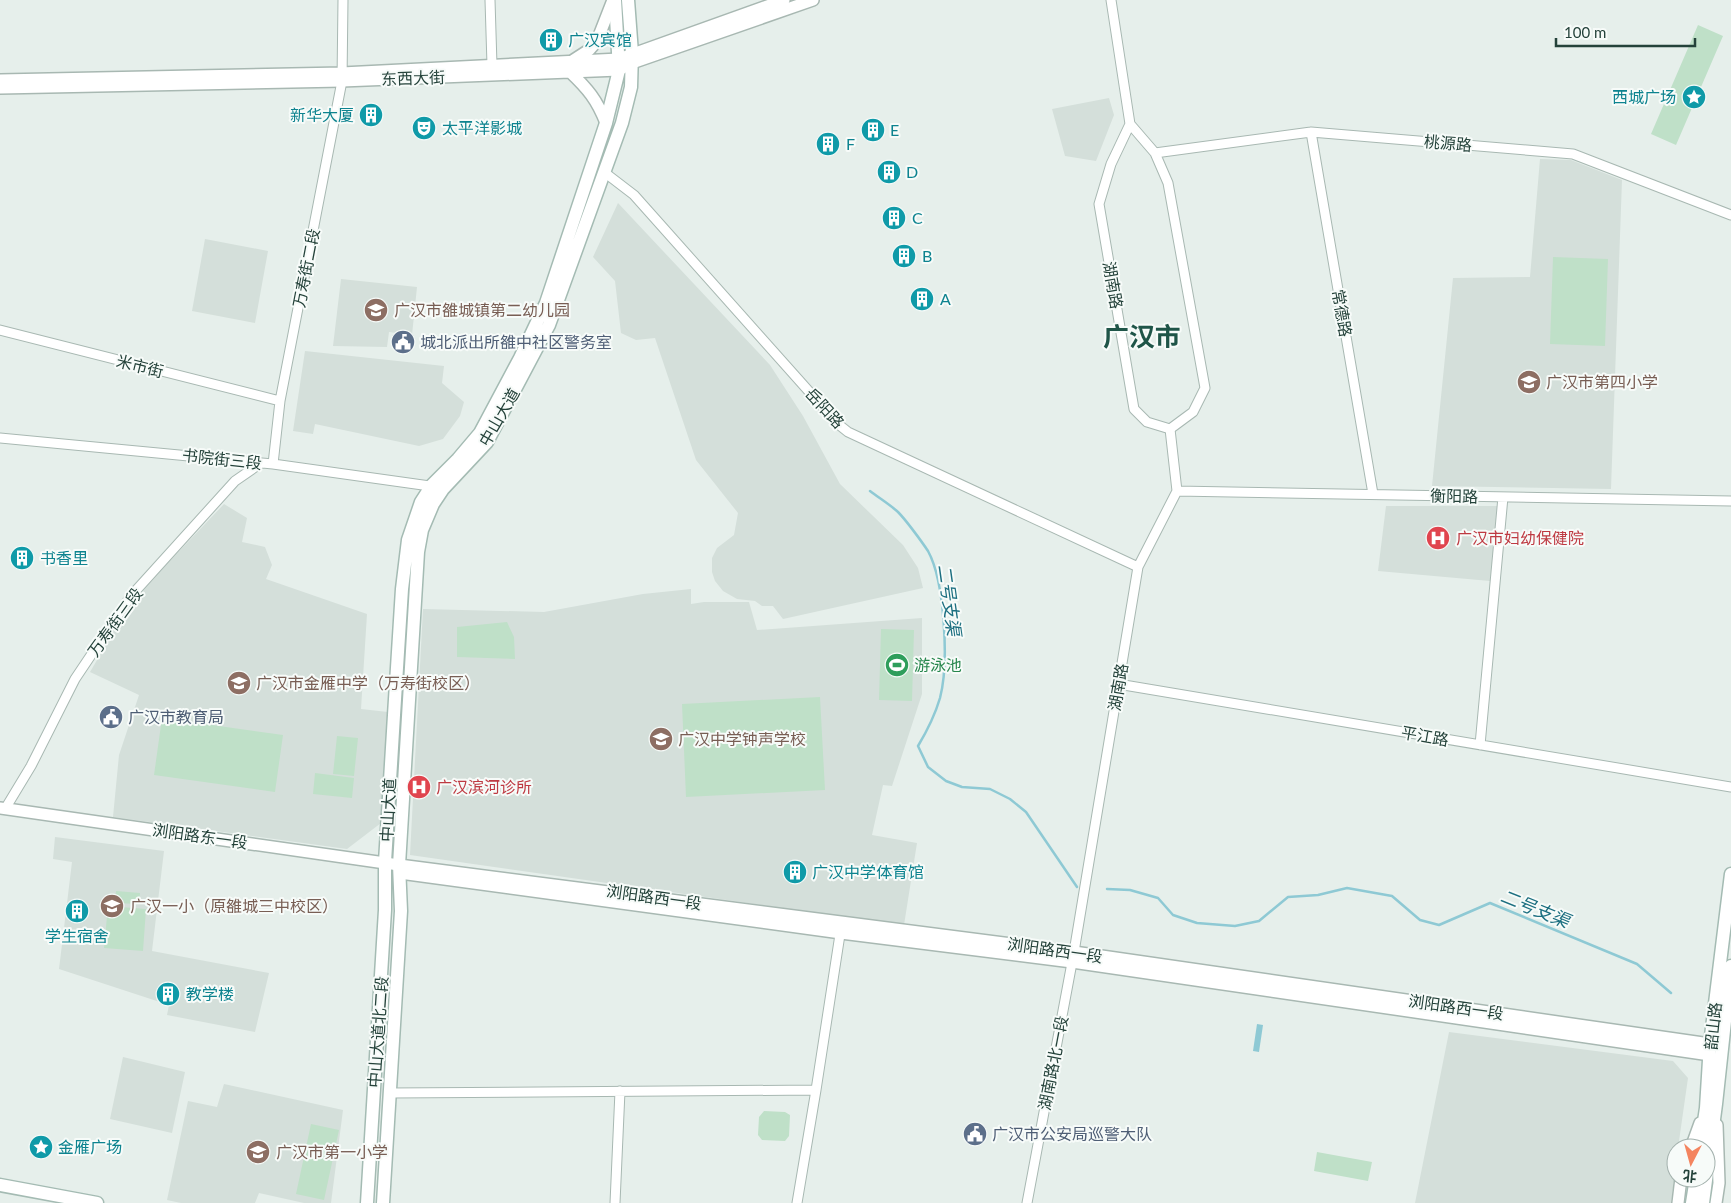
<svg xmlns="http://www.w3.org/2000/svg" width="1731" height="1203" font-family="Lato,'Noto Sans SC',sans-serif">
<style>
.built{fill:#d4dfda}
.green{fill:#bfe0c8}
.water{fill:#8ec9d4}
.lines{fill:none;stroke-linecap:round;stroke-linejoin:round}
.stream{stroke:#8ec9d4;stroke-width:2.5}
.minor-casing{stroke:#a8b8b2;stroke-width:11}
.tertiary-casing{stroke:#a8b8b2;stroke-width:14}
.secondary-casing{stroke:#a4bbb3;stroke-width:15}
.minor{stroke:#fff;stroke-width:9}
.tertiary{stroke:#fff;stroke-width:11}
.secondary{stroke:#fff;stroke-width:12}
.labels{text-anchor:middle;stroke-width:4;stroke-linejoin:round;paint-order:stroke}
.culture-label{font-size:16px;fill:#0d838f;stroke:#f7fbf9;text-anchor:start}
.street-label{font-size:16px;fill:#24423a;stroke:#f7fbf9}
.education-label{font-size:16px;fill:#785e54;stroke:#f7fbf9;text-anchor:start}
.service-label{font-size:16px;fill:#4e5e75;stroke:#f7fbf9;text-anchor:start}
.health-label{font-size:16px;fill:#be3a42;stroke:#f7fbf9;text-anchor:start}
.leisure-label{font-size:16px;fill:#27864d;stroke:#f7fbf9;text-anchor:start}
.water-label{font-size:18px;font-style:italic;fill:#1c6f80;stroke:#f7fbf9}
.town-label{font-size:26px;font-weight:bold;fill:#1f5548;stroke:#f7fbf9}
</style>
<rect width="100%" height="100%" fill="#e6efeb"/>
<!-- built -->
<path class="built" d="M1109 98 1114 115 1096 161 1065 156 1052 109Z
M1540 159 1571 160 1622 180 1611 489 1432 486 1453 278 1530 277Z
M618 203 770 365 803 416 840 484 903 545 918 568 923 588 783 619 773 606H762L755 601 737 599 723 591 715 581 712 572V558L717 548 734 535 738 513 696 460 655 338 636 340 621 333 615 281 593 257Z
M205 239 268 251 255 323 192 311Z
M341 279 417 287 412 335 389 332 387 347 333 346Z
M305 351 444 366 442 383 464 402 460 416 443 439 419 446 315 424 313 434 293 431Z
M224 504 247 518 242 542 265 547 272 565 266 579 367 614 361 709 388 712 381 823 347 849 113 817 119 755 139 695 90 672 127 609 167 564Z
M1386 506H1498L1490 581 1378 571Z
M691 589V604L704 602H749L757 630 922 618V694L892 786 883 785 872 835 917 843 904 925 410 855 423 609 544 612 643 594Z
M55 837 164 851 152 951 269 973 255 1032 167 1015 169 1005 59 969 72 862 53 859Z
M1449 1032 1673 1061 1688 1078 1678 1148H1676V1164L1671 1203H1415Z
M123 1057 185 1072 172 1133 110 1119Z
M224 1084 343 1110 331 1203H304L259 1193 255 1203H181L167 1200 188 1101 217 1107Z"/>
<!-- green -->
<path class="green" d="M1698 25 1723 36 1676 145 1651 134Z
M1553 257 1608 259 1605 346 1550 344Z
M507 622 514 637 515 659 457 657V627Z
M881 629 914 630 912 701 879 700Z
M820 697 825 790 686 797 682 704Z
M162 718 283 735 275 792 154 775Z
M337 736 358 738 354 776 333 774Z
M315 773 354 778 352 798 313 794Z
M116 891 140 893 139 904 115 903Z
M108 906 146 909 143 951 104 948Z
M764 1111 785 1112 790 1115 789 1136 785 1141 762 1140 758 1135 759 1117Z
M311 1124 339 1130 324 1200 296 1194Z
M1317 1152 1372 1162 1368 1181 1314 1171Z"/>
<!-- water -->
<path class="water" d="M1257 1024 1263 1025 1259 1052 1253 1051Z"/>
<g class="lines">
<!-- stream -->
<path class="stream" d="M870 491C879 498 889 504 898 512 906 520 922 542 928 551 945 582 949 664 940 698 935 715 927 731 918 746L928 767 946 781 962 787 990 789 1010 799 1026 812 1077 887
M1107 889 1130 890 1158 898 1173 915 1197 923 1235 926 1259 921 1288 897 1318 895 1347 888 1392 896 1420 920 1439 925 1490 903 1637 964 1671 993"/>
<!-- minor casing -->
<g class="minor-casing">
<path id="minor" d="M490 0 492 65
M1130 124 1155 153 1168 183 1205 388 1193 412 1170 429
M1311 132 1373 494
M1155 153 1311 132 1573 154 1731 215
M604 172 634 195 838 424 848 432 1138 567
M0 330 280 401
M0 438 273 464 437 487
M273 464 280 401 342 81 343 0
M1177 491 1731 501
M1118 684 1731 787
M1480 745 1503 497
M5 809 31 766 75 679 130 597 235 481 261 463
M390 1093 816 1090 841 928
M615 1203 620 1091
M797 1203 816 1090
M1027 1203 1074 952 1138 567 1177 491 1170 429 1147 422 1134 409 1099 204 1111 164 1130 124 1111 0"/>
</g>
<!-- tertiary casing -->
<g class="tertiary-casing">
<path id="tertiary" d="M572 61 589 50 597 41 613 0
M570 72C588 89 597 100 606 123
M0 80 342 73 619 59 784 0
M0 88 342 81 619 70 632 63 813 0
M0 808 399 865 1074 952 1710 1044
M400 873 841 933 1072 962 1710 1055
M1691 1148 1700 1123
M1678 1203 1681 1178
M1716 1203 1719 1183 1717 1125"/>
</g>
<!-- secondary casing -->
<g class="secondary-casing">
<path id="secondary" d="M1700 1148 1706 1108 1710 1044 1731 874
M0 1185 97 1203
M367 1203 385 910V862L394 715 402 589 408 540 421 502 432 485 458 459 480 433 520 358 546 303 606 123 619 70 615 0
M383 1203 401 911 399 865 418 552 422 530 433 504 443 489 487 442 549 325 622 123 631 87 632 53 628 0
M1692 1203 1696 1178
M1703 1203 1716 1104 1731 966"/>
</g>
<!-- minor -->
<use href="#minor" class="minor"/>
<!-- tertiary -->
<use href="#tertiary" class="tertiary"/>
<!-- secondary -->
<use href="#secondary" class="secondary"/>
</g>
<!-- icons -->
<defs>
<g id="building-disc" transform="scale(1.25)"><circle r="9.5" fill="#0f9aa8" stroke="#f7fbf9"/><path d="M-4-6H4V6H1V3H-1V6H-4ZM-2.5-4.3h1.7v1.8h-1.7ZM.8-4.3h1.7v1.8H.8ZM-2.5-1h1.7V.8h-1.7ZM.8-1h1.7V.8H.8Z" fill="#fff"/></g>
<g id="sight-disc" transform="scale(1.25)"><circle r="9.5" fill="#0f9aa8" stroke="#f7fbf9"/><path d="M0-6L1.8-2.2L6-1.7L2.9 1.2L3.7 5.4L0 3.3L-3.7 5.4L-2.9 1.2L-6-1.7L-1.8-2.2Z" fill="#fff"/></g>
<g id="theatre-disc" transform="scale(1.25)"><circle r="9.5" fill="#0f9aa8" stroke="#f7fbf9"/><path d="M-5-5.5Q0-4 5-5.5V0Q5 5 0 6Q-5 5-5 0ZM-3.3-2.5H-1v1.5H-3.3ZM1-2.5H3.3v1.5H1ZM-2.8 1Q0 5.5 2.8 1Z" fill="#fff"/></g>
<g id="school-disc" transform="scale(1.25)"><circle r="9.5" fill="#8d6e63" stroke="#f7fbf9"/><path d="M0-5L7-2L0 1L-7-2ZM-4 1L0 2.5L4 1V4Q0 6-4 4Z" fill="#fff"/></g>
<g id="civic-disc" transform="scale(1.25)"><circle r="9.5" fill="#5c6f8a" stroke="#f7fbf9"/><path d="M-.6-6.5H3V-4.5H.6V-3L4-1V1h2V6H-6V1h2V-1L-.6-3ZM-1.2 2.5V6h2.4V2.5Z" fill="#fff"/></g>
<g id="hospital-disc" transform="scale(1.25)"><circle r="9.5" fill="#e0444e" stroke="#f7fbf9"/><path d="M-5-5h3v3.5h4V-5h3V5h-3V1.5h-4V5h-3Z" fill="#fff"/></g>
<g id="stadium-disc" transform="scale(1.25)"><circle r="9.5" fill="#2e9e5b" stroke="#f7fbf9"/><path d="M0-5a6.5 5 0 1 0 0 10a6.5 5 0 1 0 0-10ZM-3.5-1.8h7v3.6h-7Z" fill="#fff"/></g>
</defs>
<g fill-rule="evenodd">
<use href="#building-disc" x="551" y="40"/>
<use href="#sight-disc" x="1694" y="97"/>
<use href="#building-disc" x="371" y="115"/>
<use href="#theatre-disc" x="424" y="128"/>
<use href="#building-disc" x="873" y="130"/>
<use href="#building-disc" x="828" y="144"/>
<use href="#building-disc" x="889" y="172"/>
<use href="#building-disc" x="894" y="218"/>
<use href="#building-disc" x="904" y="256"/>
<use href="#building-disc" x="922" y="299"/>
<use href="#school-disc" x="376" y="310"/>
<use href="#civic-disc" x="403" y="342"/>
<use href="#school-disc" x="1529" y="382"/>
<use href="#hospital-disc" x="1438" y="538"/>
<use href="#building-disc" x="22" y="558"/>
<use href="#stadium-disc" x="897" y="665"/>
<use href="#school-disc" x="239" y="683"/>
<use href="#civic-disc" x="111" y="717"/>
<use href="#school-disc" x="661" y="739"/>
<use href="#hospital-disc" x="419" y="787"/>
<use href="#building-disc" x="795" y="872"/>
<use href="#school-disc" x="112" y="906"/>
<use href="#building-disc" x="77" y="911"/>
<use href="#building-disc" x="168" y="994"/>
<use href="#civic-disc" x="975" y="1134"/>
<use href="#sight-disc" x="41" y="1147"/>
<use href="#school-disc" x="258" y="1152"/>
</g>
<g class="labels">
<!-- culture labels -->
<g class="culture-label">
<text x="568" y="46">广汉宾馆</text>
<text x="1676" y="103" text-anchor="end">西城广场</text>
<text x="354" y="121" text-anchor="end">新华大厦</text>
<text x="442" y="134">太平洋影城</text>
<text x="890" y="136">E</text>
<text x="846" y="150">F</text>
<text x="906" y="178">D</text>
<text x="912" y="224">C</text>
<text x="922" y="262">B</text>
<text x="940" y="305">A</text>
<text x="40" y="564">书香里</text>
<text x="812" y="878">广汉中学体育馆</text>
<text x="77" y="942" text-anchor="middle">学生宿舍</text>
<text x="186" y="1000">教学楼</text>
<text x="58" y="1153">金雁广场</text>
</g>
<!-- street labels -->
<g class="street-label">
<text transform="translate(413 78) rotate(-2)" y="6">东西大街</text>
<text transform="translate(1448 143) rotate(5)" y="6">桃源路</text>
<text transform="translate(306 268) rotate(-79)" y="6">万寿街二段</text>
<text transform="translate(1113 285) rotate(80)" y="6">湖南路</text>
<text transform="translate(1342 313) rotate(80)" y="6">常德路</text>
<text transform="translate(140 366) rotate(14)" y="6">米市街</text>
<text transform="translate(825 408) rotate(47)" y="6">岳阳路</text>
<text transform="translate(499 417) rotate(-60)" y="6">中山大道</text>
<text transform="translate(222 459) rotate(6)" y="6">书院街三段</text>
<text transform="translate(1454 496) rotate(1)" y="6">衡阳路</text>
<text transform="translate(115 622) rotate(-54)" y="6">万寿街三段</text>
<text transform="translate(1118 687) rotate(-80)" y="6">湖南路</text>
<text transform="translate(1425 736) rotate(10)" y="6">平江路</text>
<text transform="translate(388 810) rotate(-87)" y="6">中山大道</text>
<text transform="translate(200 836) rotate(8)" y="6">浏阳路东一段</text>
<text transform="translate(654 897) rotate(8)" y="6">浏阳路西一段</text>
<text transform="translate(1055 950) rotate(8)" y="6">浏阳路西一段</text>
<text transform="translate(1456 1007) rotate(8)" y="6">浏阳路西一段</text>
<text transform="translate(1713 1026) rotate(-84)" y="6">韶山路</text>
<text transform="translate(378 1032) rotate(-86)" y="6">中山大道北二段</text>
<text transform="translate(1053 1063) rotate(-79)" y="6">湖南路北一段</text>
</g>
<!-- education labels -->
<g class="education-label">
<text x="394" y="316">广汉市雒城镇第二幼儿园</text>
<text x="1546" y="388">广汉市第四小学</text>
<text x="256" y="689">广汉市金雁中学（万寿街校区）</text>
<text x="678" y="745">广汉中学钟声学校</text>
<text x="130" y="912">广汉一小（原雒城三中校区）</text>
<text x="276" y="1158">广汉市第一小学</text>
</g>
<!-- service labels -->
<g class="service-label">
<text x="420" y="348">城北派出所雒中社区警务室</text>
<text x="128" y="723">广汉市教育局</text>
<text x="992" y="1140">广汉市公安局巡警大队</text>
</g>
<!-- health labels -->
<g class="health-label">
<text x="1456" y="544">广汉市妇幼保健院</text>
<text x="436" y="793">广汉滨河诊所</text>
</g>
<!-- leisure labels -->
<g class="leisure-label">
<text x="914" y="671">游泳池</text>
</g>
<!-- water labels -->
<g class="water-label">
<text transform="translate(949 600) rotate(82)" y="6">二号支渠</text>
<text transform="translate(1535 909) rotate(22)" y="6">二号支渠</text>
</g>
<!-- town labels -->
<g class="town-label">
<text x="1142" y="346">广汉市</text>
</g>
</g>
<!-- north arrow -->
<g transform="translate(1691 1163) rotate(186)"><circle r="24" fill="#f7fbf9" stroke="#a3b1ad"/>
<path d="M0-4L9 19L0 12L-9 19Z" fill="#f4845f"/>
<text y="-8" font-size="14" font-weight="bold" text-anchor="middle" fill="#24423a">北</text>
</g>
<!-- scale -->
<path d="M1556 38v8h139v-8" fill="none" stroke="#24423a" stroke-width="2.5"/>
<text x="1564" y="38" font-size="15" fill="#24423a" stroke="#f7fbf9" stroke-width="4" paint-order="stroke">100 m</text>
</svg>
